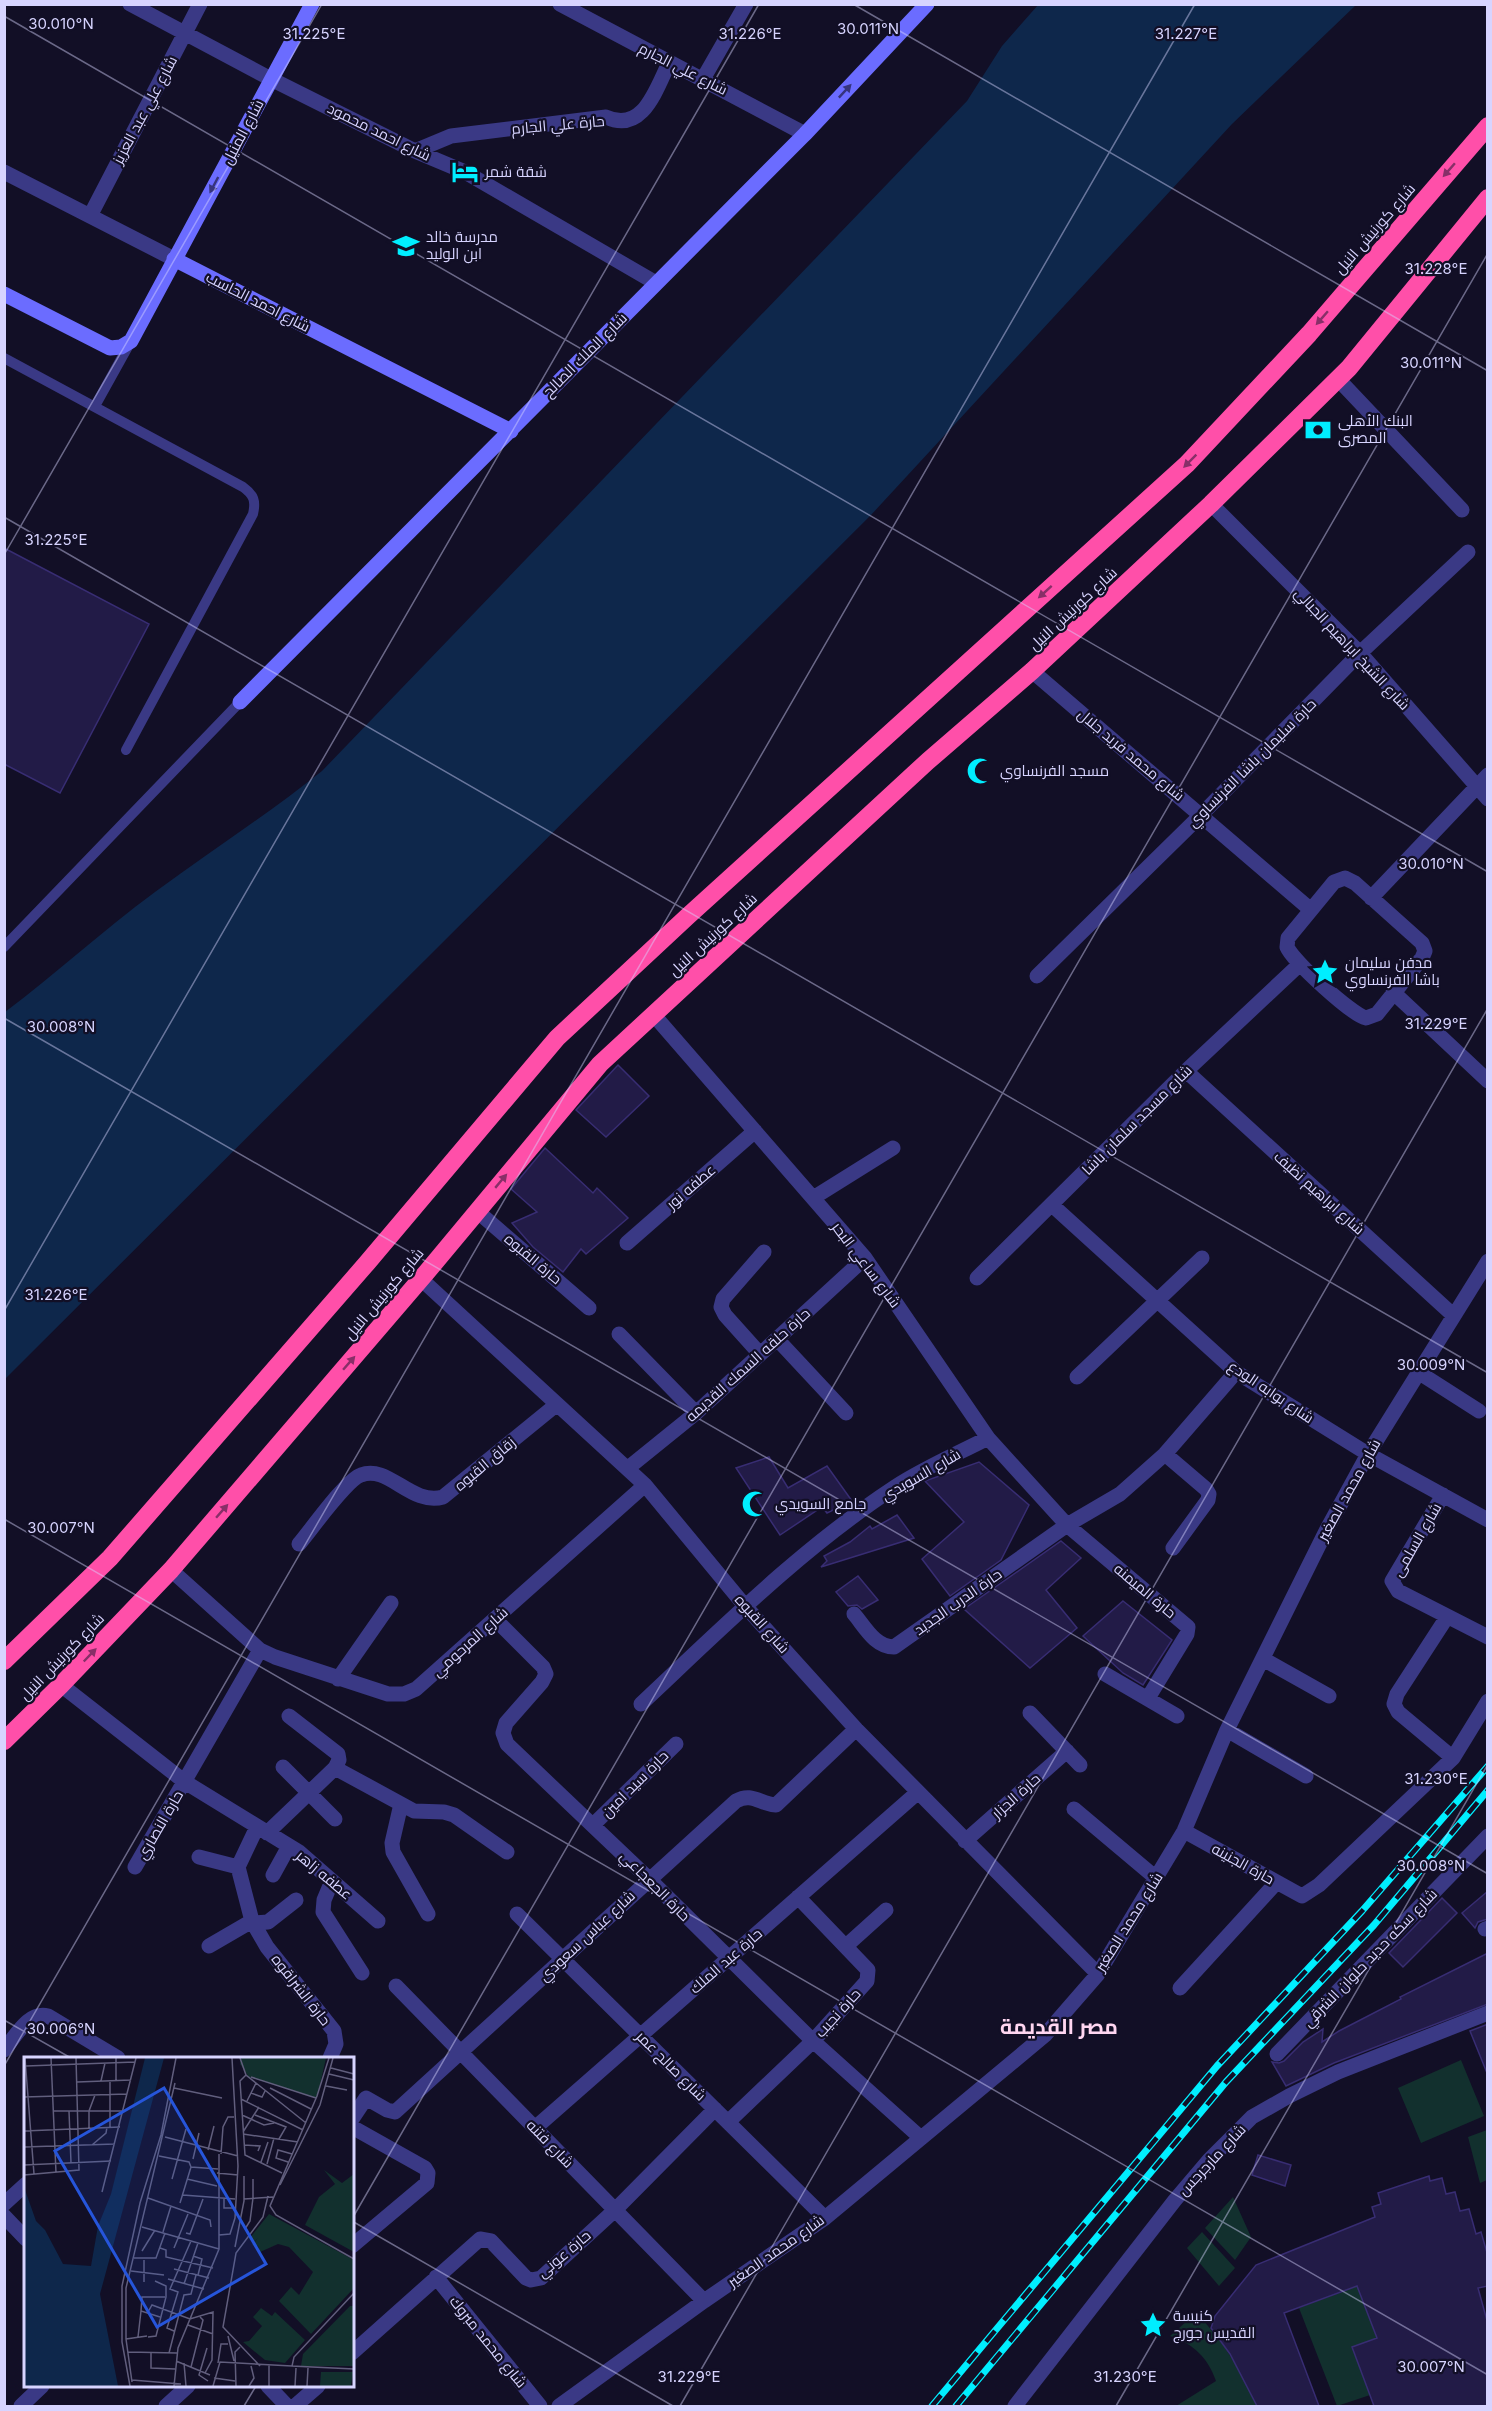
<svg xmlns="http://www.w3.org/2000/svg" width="1492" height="2411" font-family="Inter,Cairo,sans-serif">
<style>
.green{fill:#12302e}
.water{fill:#0e274b}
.building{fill:#221b47;stroke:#382d73;stroke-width:1.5}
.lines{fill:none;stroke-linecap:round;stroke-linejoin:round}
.lane{stroke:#3a3985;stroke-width:10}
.street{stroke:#3a3985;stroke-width:15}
.secondary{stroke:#6b6cff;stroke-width:15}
.highway{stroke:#ff4fa9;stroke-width:18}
.rail-casing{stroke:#0ef;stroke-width:7}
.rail{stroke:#120f26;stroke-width:4.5;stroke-dasharray:14;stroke-linecap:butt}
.oneway{fill:#36347d}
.oneway2{fill:#882f68}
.ticks{fill:none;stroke:#d7d4ff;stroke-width:1.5;stroke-opacity:0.45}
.labels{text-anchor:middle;stroke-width:4.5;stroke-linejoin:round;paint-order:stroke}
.street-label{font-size:15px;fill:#d7d4ff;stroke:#120f26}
.poi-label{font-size:15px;fill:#d7d4ff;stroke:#120f26;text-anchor:start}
.district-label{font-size:21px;font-weight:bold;fill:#ffd6f1;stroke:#120f26}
.inset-road{fill:none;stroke:#615e7d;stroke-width:1.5}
.view{fill:#2655da;fill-opacity:0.15;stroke:#2655da;stroke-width:3}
.inset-edge{fill:none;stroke:#d7d4ff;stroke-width:3}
.ticks-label{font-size:15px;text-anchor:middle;fill:#d7d4ff;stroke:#120f26;stroke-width:4.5;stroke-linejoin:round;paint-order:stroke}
</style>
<rect width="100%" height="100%" fill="#120f26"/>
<!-- green -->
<path class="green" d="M1461 2060 1484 2116 1421 2143 1398 2088Z
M1487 2130V2180L1480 2183 1468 2137Z
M1233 2197 1251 2237 1235 2260 1205 2228Z
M1202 2232 1235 2268 1219 2286 1187 2248Z
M1336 2265 1356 2283 1377 2338 1370 2395 1337 2406 1299 2308 1345 2291Z
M1196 2313C1223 2340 1241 2371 1257 2406H1176L1216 2381C1208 2358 1194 2344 1170 2336Z"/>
<!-- water -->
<path class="water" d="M1038 5H1356L1232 124 871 515 5 1379V1012C56 974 103 930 155 892 211 851 268 814 322 771L967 101 1002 46Z"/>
<!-- building -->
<path class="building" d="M4 548 149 624 60 793 4 764Z
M618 1065 649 1096 606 1137 576 1110Z
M545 1148 593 1193 597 1188 628 1218 586 1254 581 1249 563 1272 533 1247 512 1223 537 1212 511 1189Z
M769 1457 788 1488 827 1466 852 1501 827 1513 822 1507 780 1535 736 1468Z
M979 1462 1029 1505 1001 1560 950 1596 922 1559 964 1522 925 1481Z
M897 1515 914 1538 821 1567 827 1561 824 1556 850 1542 870 1526 872 1529Z
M1061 1541 1081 1558 1046 1590 1077 1628 1030 1668 964 1609Z
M858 1576 878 1600 862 1609 857 1605 848 1606 836 1592Z
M1123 1601 1172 1640 1143 1685 1123 1673 1083 1636Z
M1488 1891V1919L1478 1922 1475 1928 1462 1913Z
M1442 1898 1457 1913 1403 1967 1389 1953Z
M1488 1953V2004L1334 2063 1286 2086 1272 2062 1279 2063 1284 2061 1303 2042 1323 2029 1322 2042 1339 2031 1401 1999 1400 1997Z
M1488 2024V2072L1487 2073 1470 2031Z
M1258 2155 1291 2165 1285 2186 1252 2175Z
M1429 2176 1430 2181 1442 2178 1446 2194 1455 2192 1460 2211 1469 2209 1476 2234 1481 2232 1488 2256V2286L1478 2288 1488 2324V2406H1374L1352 2347 1377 2338 1357 2286 1284 2313 1319 2406H1257L1230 2354 1211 2328 1215 2316 1256 2265 1375 2217 1372 2207 1381 2204 1378 2193Z"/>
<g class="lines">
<!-- lane -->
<path class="lane" d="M4 358 243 487C254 495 256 501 253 514L126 750
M95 406 130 343
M4 947 240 702"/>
<!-- street -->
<path class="street" d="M130 4 271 79 415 151 465 172 656 283
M560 4 805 134
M703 79 746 4
M415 151 451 136 606 117C643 134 656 89 669 63
M4 172 174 259
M90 216 200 4
M1338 379 1462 510
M1211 504 1360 653 1488 799
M1032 671 1311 910
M1345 878 1355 883 1422 943 1425 951 1422 958 1377 1014 1366 1018C1352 1015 1293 961 1287 947L1288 938 1334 882Z
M1371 898 1488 775
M1037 976 1201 815 1360 653 1468 552
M1393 992 1488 1081
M653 1014 865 1258 988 1438 1067 1525 1188 1627 1187 1634 1148 1698
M1186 1071 1453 1315
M813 1198 893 1148
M1052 1205 1236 1372 1368 1454 1488 1520
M477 1211 589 1308
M627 1243 755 1131
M977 1278 1186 1071 1300 964
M421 1279 645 1485 745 1606 856 1729 1098 1974
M619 1334 696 1413
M777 1339 846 1413
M760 1354 725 1315 721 1307 723 1299 764 1252
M1418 1372 1479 1411
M1077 1377 1202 1258
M1165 1454 1206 1489 1209 1494 1208 1500 1173 1548
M628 1468 696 1413 865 1258
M1443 1495 1392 1581 1398 1591 1488 1637
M299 1544C311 1530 346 1480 361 1475 388 1464 411 1506 443 1497L556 1405
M171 1570 260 1650 275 1657 388 1694H404L416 1689 645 1485
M854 1614C865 1627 875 1647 894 1647L1067 1525 1120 1494 1165 1454 1236 1372
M1447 1617 1397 1694 1394 1704 1398 1712 1453 1758
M495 1619 543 1667 546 1674 542 1682 506 1723 503 1733 507 1744 649 1879 813 2041 921 2138
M1263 1659 1329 1696
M1105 1674 1177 1716
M338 1679 391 1603
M61 1685 185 1782 299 1852 378 1921
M641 1704C722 1628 802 1548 895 1487 924 1468 957 1454 988 1438
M1030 1713 1080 1765
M1227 1730 1306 1776
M283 1767 335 1819
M335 1768 414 1811 444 1812 454 1815 507 1852
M401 1804 392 1843 393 1852 428 1914
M1074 1809 1156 1878
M593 1825 676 1744
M257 1827 238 1867 252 1921 267 1947 334 2031 336 2044 330 2058
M1184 1831 1302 1896 1319 1885 1453 1758 1488 1701
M267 1833 335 1768 339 1760 338 1754 289 1716
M965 1841 1067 1751
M199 1857 238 1867
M135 1867 260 1650
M273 1875 289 1846
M332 1881 324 1900 323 1912 362 1973
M517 1914 825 2218
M253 1923 268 1922 296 1900
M1485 1929 1488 1928
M209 1946 252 1921
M846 1946 886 1910
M396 1986 704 2301
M1180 1988 1276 1883
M4 2050C16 2036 28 2011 48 2016L118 2058
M1277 2054 1488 1836
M352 2119 366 2098 387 2110 395 2112 736 1801C752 1792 760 1804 776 1805L856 1729
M728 2122 813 2041 867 1981 868 1970 798 1897
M352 2127 425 2168 428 2173 427 2183 352 2246
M535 2128 917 1793
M4 2204 26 2184
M4 2216 26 2239
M436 2277 540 2406
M352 2353 480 2239 491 2241 526 2278 531 2280 541 2278 615 2210 715 2109
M268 2386 287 2406
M21 2406 42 2386
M166 2406 188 2386
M295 2406 318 2386
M559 2406 704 2301 825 2218 1045 2035 1098 1974 1184 1831 1227 1730 1326 1531 1368 1454 1488 1261
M1015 2406 1175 2200 1209 2160 1252 2117 1289 2096 1338 2072 1488 2013"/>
<!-- secondary -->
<path class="secondary" d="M174 259 511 431
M4 294 110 348 121 347 131 341 312 4
M240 702 805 134 927 4"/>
<!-- highway -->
<path class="highway" d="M4 1661 110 1558 367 1263 557 1038 688 916 1187 464 1309 334 1488 126
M4 1741 61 1685 171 1570 426 1273 600 1064 928 761 1032 671 1211 504 1349 368 1488 198"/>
<!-- rail casing -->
<g class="rail-casing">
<path id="rail" d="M932 2406 1217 2066 1362 1911 1488 1766
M956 2406 1226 2082 1374 1925 1488 1790"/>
</g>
<!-- rail -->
<use href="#rail" class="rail"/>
</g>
<!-- one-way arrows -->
<defs><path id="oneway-solid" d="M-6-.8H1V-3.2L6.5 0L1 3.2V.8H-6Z" transform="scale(1.5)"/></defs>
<g class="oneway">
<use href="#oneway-solid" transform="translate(845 91) rotate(-47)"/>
<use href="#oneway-solid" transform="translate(214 185) rotate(118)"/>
</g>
<g class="oneway2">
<use href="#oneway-solid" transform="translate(1449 170) rotate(131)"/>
<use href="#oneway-solid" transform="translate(1322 318) rotate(131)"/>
<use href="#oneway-solid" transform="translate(1190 461) rotate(135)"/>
<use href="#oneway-solid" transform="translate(1045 592) rotate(138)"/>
<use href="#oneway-solid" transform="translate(501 1181) rotate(-50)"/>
<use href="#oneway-solid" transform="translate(349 1363) rotate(-49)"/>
<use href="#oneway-solid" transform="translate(222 1511) rotate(-49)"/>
<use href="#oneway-solid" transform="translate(90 1655) rotate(-46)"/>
</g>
<!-- ticks -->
<path class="ticks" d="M853 4 1488 371M4 16 1488 872M4 517 1488 1373M4 555 322 4M4 1018 1488 1874M4 1311 759 4M4 1519 1488 2375M4 2020 71 2058M4 2066 1195 4M352 2219 1488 253M352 2221 673 2406M244 2406 256 2386M680 2406 1488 1008M1116 2406 1488 1764"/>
<!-- icons -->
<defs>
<g id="hotel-bare" transform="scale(2.07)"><path d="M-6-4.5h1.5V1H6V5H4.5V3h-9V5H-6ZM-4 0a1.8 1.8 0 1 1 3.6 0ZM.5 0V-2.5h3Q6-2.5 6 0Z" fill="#0ef" stroke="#120f26" stroke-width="2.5" paint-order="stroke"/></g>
<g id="school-bare" transform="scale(2.07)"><path d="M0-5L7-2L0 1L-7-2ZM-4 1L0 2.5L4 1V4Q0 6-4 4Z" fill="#0ef" stroke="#120f26" stroke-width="2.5" paint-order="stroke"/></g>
<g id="bank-bare" transform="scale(2.07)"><path d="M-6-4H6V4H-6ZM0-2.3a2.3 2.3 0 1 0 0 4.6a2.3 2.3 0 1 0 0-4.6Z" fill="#0ef" stroke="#120f26" stroke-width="2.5" paint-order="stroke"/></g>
<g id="mosque-bare" transform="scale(2.07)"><path d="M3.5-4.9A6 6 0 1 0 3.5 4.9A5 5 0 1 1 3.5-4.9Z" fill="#0ef" stroke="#120f26" stroke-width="2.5" paint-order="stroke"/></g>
<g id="sight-bare" transform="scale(2.07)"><path d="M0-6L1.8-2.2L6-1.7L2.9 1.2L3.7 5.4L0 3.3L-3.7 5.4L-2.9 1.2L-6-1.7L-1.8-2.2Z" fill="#0ef" stroke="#120f26" stroke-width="2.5" paint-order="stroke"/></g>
</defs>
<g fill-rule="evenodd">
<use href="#hotel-bare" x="465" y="172"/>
<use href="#school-bare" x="406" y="246"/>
<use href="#bank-bare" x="1318" y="430"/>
<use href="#mosque-bare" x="980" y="771"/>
<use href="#sight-bare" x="1325" y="972"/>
<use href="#mosque-bare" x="755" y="1504"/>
<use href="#sight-bare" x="1153" y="2325"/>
</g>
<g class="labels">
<!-- street labels -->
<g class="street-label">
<text transform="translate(683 69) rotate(27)" y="5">شارع علي الجارم</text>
<text transform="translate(145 110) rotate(-62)" y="5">شارع علي عبد العزيز</text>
<text transform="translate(558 125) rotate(-5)" y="5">حارة علي الجارم</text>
<text transform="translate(243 132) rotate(-62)" y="5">شارع المنيل</text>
<text transform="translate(379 132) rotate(26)" y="5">شارع احمد محمود</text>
<text transform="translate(1375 229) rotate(-49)" y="5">شارع كورنيش النيل</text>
<text transform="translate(258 302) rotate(27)" y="5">شارع احمد الحاسب</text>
<text transform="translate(585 355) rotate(-45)" y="5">شارع الملك الصالح</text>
<text transform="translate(1073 609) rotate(-43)" y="5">شارع كورنيش النيل</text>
<text transform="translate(1352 649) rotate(47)" y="5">شارع الشيخ ابراهيم الجبالي</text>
<text transform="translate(1131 755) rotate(40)" y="5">شارع محمد فريد جلال</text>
<text transform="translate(1252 763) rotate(-45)" y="5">حارة سليمان باشا الفرنساوي</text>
<text transform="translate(713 935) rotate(-43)" y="5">شارع كورنيش النيل</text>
<text transform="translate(1137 1120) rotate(-45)" y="5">شارع مسجد سلمان باشا</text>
<text transform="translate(691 1187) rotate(-41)" y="5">عطفه نور</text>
<text transform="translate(1319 1193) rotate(42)" y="5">شارع ابراهيم نظيف</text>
<text transform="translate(533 1259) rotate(40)" y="5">حارة القبوه</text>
<text transform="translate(866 1265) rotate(53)" y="5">شارع ساعي البحر</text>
<text transform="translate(384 1294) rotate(-50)" y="5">شارع كورنيش النيل</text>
<text transform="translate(748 1365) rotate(-42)" y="5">حارة حلقه السمك القديمه</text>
<text transform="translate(1271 1392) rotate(34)" y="5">شارع بوابه الودع</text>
<text transform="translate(485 1464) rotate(-40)" y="5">زقاق القبوه</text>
<text transform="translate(921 1475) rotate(-30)" y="5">شارع السويدي</text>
<text transform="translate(1349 1490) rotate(-61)" y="5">شارع محمد الصغير</text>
<text transform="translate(1417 1540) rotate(-60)" y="5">شارع السلمى</text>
<text transform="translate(1145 1591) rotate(40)" y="5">حارة الميمنه</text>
<text transform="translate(958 1602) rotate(-35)" y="5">حارة الدرب الجديد</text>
<text transform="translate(762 1624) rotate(48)" y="5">شارع القبوه</text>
<text transform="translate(470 1642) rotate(-42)" y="5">شارع المرحومي</text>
<text transform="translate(62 1657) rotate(-46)" y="5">شارع كورنيش النيل</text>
<text transform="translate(635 1784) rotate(-45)" y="5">حارة سيد امين</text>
<text transform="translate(1016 1796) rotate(-42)" y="5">حارة الجزار</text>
<text transform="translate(160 1825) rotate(-60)" y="5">حارة النصاري</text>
<text transform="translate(1243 1864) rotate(29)" y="5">حارة الجنينه</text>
<text transform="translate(324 1875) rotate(40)" y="5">عطفه زاهر</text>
<text transform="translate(655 1886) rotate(45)" y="5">حارة الجعجاعي</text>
<text transform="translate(1129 1922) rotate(-58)" y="5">شارع محمد الصغير</text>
<text transform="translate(587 1936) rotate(-43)" y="5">شارع عباس سعودي</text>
<text transform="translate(1370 1958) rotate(-46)" y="5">شارع سكه حديد حلوان الشرقي</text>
<text transform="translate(726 1961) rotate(-41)" y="5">حارة عبد الملك</text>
<text transform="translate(301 1990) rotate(52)" y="5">حارة الشراقوه</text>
<text transform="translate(838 2013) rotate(-48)" y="5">حارة نجيب</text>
<text transform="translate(671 2066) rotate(45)" y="5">شارع صالح عمر</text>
<text transform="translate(550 2144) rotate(46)" y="5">شارع فتنه</text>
<text transform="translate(1212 2160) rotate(-47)" y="5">شارع مارجرجس</text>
<text transform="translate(776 2251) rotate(-35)" y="5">شارع محمد الصغير</text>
<text transform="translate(564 2254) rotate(-40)" y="5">حارة عوني</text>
<text transform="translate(488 2342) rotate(51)" y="5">شارع محمد مبروك</text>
</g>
<!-- poi labels -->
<g class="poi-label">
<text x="485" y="177">شقة شمر</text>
<text x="426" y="242">مدرسة خالد<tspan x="426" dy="17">ابن الوليد</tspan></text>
<text x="1338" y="426">البنك الأهلى<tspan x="1338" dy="17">المصرى</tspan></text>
<text x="1000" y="776">مسجد الفرنساوي</text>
<text x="1345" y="968">مدفن سليمان<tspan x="1345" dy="17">باشا الفرنساوي</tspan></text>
<text x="775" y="1509">جامع السويدي</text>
<text x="1173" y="2321">كنيسة<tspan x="1173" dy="17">القديس جورج</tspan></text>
</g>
<!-- district labels -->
<g class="district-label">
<text x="1059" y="2034">مصر القديمة</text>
</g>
</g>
<!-- overview -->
<g transform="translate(24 2057)">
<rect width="330" height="330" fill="#120f26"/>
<path d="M217 1H302L293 41 225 20 216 7ZM300 113 318 126 330 117V195L281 168 295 140 311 127ZM245 157 330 203V231L287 277 255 244 267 230 275 238 289 215 265 190 254 187 236 195 234 189 228 188 234 181 230 185 225 182ZM326 249H330V309H277L279 297ZM237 251 248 259 251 255 281 283 261 306 241 303 219 285 225 284 238 269 229 260ZM297 315H329L327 329H296Z" fill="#12302e"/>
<path d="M121 1H140L76 237 94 329H0V130L12 164 21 173 39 207 67 209 74 169 87 137Z" fill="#0e274b"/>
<path class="inset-road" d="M1 1 10 117M27 1 32 116M92 1V23M216 1 222 18 282 66M305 1 293 39 246 149 252 158 330 202M2 9 111 5M307 11 330 17M305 17 330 23M222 18 216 24 221 98 258 116M227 20 292 41M77 24 81 6M86 24V70M53 25 107 23M302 29 323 33M150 31 198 41M246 31 287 52M227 36 238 40 241 34M0 40 103 37M217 42 279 73M223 44 232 26M29 54H99M45 54 47 106M218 58 240 68 250 66M231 58 262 70 255 82M65 71V54L71 38M0 74 96 70M219 75 235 50M219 77 274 85M141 80 214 99M68 88 82 76 83 70M220 88 236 89 234 94M0 90 91 87M184 93 190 69M197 97 199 70 204 60H210M135 99 165 105 167 110 194 112M169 102 175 76M237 105 244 85M264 105 252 101 254 93 268 97M243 107 250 81M0 108 87 104M193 116 214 118M0 118 55 113 52 1M148 122 162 72M163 122 193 129M229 122V141M256 128 296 48 309 1M78 135 112 1M159 138 211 142M124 141 186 163 187 170M200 142V151H212M220 142 249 140M156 146 167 110M118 170 195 192M221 172 226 164 229 141M139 175 147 149M162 176 166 177 179 142M195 178 206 177 211 161 214 109 208 1M211 190 220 144V119M136 191 142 193V200L189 211M150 191 164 157M118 194 131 173M169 199 178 202 174 218M110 201H132L141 176M120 203V225M150 212 185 221M107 214 140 218M144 222 180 232M160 227 174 186M330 236 270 300 268 309 330 312M124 255 128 248 166 262 189 255 188 303 181 316M136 260 117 254 118 240H141M164 268 189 277M150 274 143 271 154 235 146 232 167 184M204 279 210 304M114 280 117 254M124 280 132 279 142 240V229L131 224M102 282 123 279M183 291 175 318 184 324M104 295 153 296M127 296V311L151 312M145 296 160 238 167 237 172 218M152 304 186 318M160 306 162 329M194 306 197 287H204M236 309 199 270 212 196 239 160 244 139M167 310 179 263 176 260M190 321 211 324M108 323 157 327M108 325 102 282V231L151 26M106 329 98 285V229L116 146 137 78 152 1M150 329 154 291 195 192V97M189 329 196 305 268 309M212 329 211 295 216 290M225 329 230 321 227 309M245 329V308M271 329 272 311M283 329 284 311"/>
<path class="view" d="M140 31 242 207 133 270 31 94Z"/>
<rect width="330" height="330" class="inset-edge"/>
</g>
<g class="ticks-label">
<text x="61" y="29">30.010°N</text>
<text x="868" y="34">30.011°N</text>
<text x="314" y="39">31.225°E</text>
<text x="1186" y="39">31.227°E</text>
<text x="750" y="39">31.226°E</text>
<text x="1436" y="274">31.228°E</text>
<text x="1431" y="368">30.011°N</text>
<text x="56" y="545">31.225°E</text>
<text x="1431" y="869">30.010°N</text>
<text x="1436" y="1029">31.229°E</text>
<text x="61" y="1032">30.008°N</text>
<text x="56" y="1300">31.226°E</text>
<text x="1431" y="1370">30.009°N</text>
<text x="61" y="1533">30.007°N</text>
<text x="1436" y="1784">31.230°E</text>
<text x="1431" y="1871">30.008°N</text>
<text x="61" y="2034">30.006°N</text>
<text x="1431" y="2372">30.007°N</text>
<text x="689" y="2382">31.229°E</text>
<text x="1125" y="2382">31.230°E</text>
</g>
<!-- border -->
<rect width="1492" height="2411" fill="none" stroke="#d7d4ff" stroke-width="12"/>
</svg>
